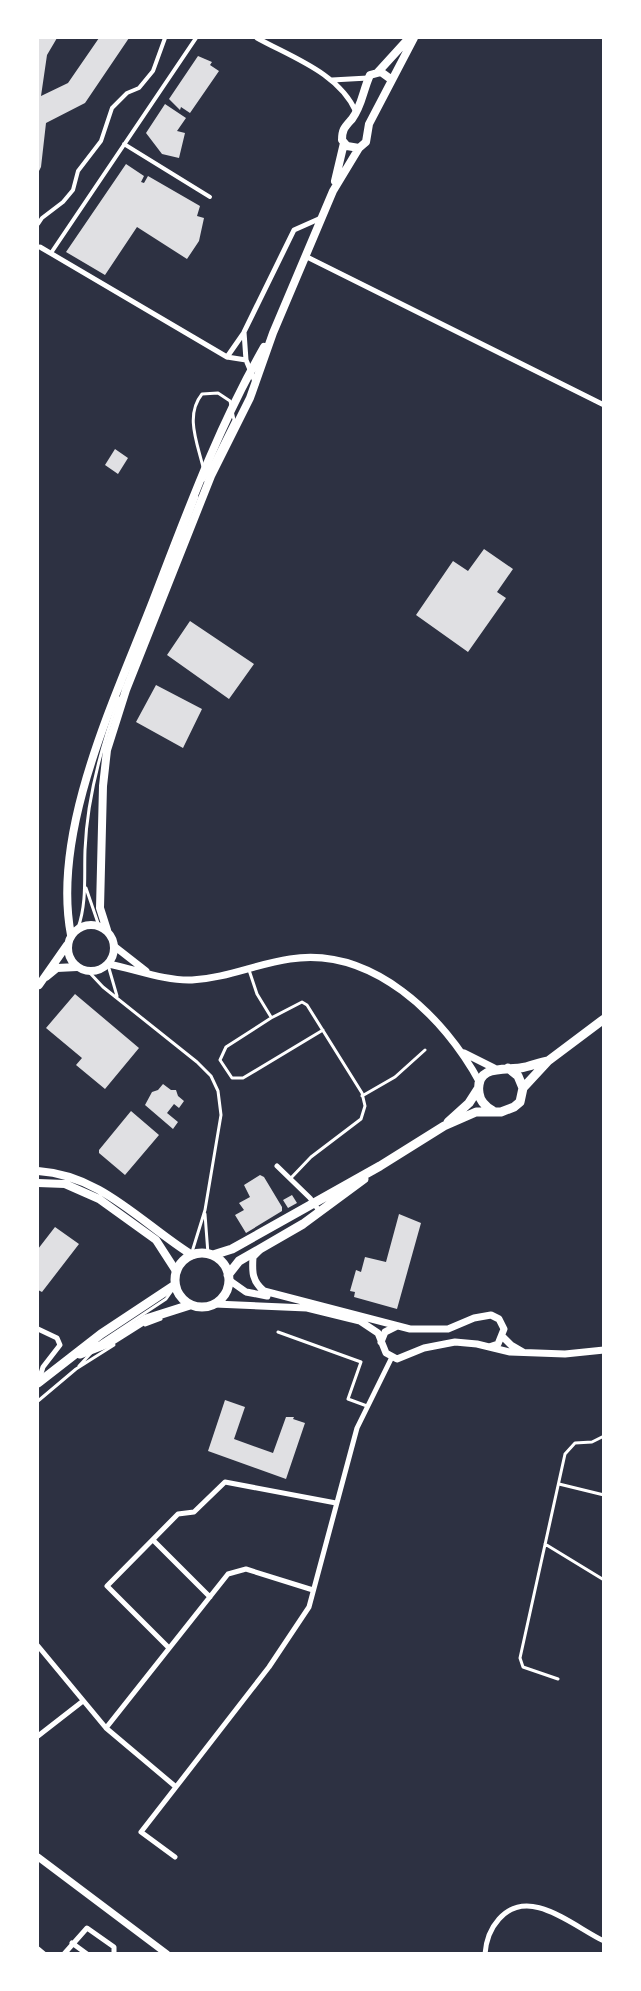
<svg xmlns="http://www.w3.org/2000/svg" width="641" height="1991" font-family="'Work Sans',sans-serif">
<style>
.building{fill:#e0e0e3}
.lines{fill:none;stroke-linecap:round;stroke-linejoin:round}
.service{stroke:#fff;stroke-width:3}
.pedestrian{stroke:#fff;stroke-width:4}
.minor{stroke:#fff;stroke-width:5}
.tertiary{stroke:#fff;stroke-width:7}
.secondary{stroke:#fff;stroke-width:8}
.primary{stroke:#fff;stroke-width:9}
</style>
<rect width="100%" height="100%" fill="#2d3142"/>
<!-- building -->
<path class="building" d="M38 38H57L47 55 41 96 68 83 99 38H129L85 103 46 123 41 167 38 173Z
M198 56 212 62 210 65 219 71 190 113 181 107 180 110 169 99Z
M165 104 186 118 177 131 185 133 179 158 162 154 146 133Z
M126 164 144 176 141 182 144 183 148 176 200 206 197 216 204 218 199 241 187 259 137 227 105 275 66 252Z
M115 449 128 458 118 474 105 465Z
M484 549 513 569 497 592 506 598 468 652 416 615 453 561 468 571Z
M190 621 254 664 229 699 167 655Z
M156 685 202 709 183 748 136 722Z
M75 994 139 1048 105 1089 76 1065 82 1058 46 1028Z
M163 1084 171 1090H176L178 1096 184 1101 179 1108 174 1104 167 1113 178 1122 173 1129 145 1105 152 1092 158 1090Z
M131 1111 159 1135 125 1175 99 1153V1150Z
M260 1175 264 1177 282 1207V1211L246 1233 235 1215 244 1210 239 1203 250 1197 244 1185Z
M292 1195 297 1203 288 1208 283 1200Z
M399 1214 421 1223 397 1309 354 1297 355 1292 350 1291 356 1270 361 1272 365 1257 386 1262Z
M55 1227 79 1244 42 1292 38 1290V1249Z
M225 1400 245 1407 234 1439 273 1453 286 1417H294L293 1419 305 1423 286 1479 208 1451Z"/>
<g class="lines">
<!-- service -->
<path class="service" d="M203 467C197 442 185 415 202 394L218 393 230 401 234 420 204 480
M157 603 197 497
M86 888 99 926
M78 928C87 902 84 877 85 850 87 798 101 747 119 698
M108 965 117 996
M249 970 257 994 271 1017
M88 971 103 987 197 1062 211 1076 218 1091 221 1115 205 1210 192 1252
M362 1096 395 1077 425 1050
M290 1179 311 1157 361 1119 365 1106 362 1093 307 1005 302 1002 271 1018 226 1047 220 1060 232 1078H243L323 1030
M205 1214 208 1254
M145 1325 161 1319
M278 1332 361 1362 348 1399 367 1406
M101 1342 166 1299 171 1292
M79 1366 91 1353
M38 1401 76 1369 114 1345
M559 1484 604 1495
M545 1544 604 1580
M558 1679 523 1667 520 1658 565 1454 575 1443 592 1442 604 1436"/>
<!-- pedestrian -->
<path class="pedestrian" d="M124 144 210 197
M38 224 42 218 63 202 73 190 78 171 101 141 112 108 127 93 139 88 153 71 165 38
M51 253 196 38"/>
<!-- minor -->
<path class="minor" d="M257 38C291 57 339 73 356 112
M332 80 368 78
M40 247 227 357 246 360 256 384
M307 257 604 405
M227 357 243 334
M246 360 244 332 294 230 321 218
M277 1166 310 1198 320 1212
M38 1329 57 1338 60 1345 43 1367 39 1380
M153 1540 210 1597
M313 1590 246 1569 228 1574 106 1728 176 1787 269 1667 309 1607 357 1428 392 1357
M38 1646 106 1728
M169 1648 107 1586 178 1514 194 1512 225 1482 336 1503
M38 1736 83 1701
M175 1857 141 1832 176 1787
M72 1943 87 1954
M38 1949 44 1954
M64 1954 87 1928 114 1947V1954
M485 1954C486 1940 490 1929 499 1919 529 1885 574 1927 604 1941"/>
<!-- tertiary -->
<path class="tertiary" d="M114 946 146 971
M108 964C135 969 164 981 192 980 227 978 256 964 290 959 372 946 444 1016 480 1083
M464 1053 494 1068
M259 1251 253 1257C252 1272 252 1281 264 1291L410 1329H448L474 1318 491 1315 499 1319 504 1329 498 1344 489 1347
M229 1280 246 1292 267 1296
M215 1304 307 1308 360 1321 378 1333 386 1353 397 1359 424 1348 455 1342 477 1344 510 1352 565 1354 604 1350
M502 1336 511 1345 523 1352
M381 1342 385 1332 397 1326
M38 1857 167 1954"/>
<!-- secondary -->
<path class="secondary" d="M378 72 409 38
M392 80 381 72 370 75C363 90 362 106 352 119 345 127 342 129 342 140L347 146 359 148 366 142 369 124 414 38
M335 181 344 143
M68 948a23 23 0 1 1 46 0a23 23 0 1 1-46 0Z
M107 930 100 908 103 786 107 750 126 690 211 476 250 398 273 333 333 191 359 148
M71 935C51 832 114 701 151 606 185 518 217 429 264 347
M46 977 57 968 77 967
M39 985 67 945
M38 1171C101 1175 141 1223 192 1255
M38 1183 65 1184 99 1199 156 1240 176 1271"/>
<!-- primary -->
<path class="primary" d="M523 1088 548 1061 604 1019
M493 1111C486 1107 480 1102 479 1093 475 1065 503 1070 520 1068 530 1067 539 1062 548 1061
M448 1122 469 1103 478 1089
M175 1280a27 27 0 1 1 54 0a27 27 0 1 1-54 0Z
M213 1255 232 1249 380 1166 444 1126 476 1112H501L514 1107 520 1102 523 1088 518 1076 508 1068
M228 1275 239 1261 303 1224 364 1179
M80 1354 108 1343 146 1319 190 1305
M38 1383 101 1334 175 1285"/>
</g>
<!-- border -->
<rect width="641" height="1991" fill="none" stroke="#ffffff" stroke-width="78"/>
</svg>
